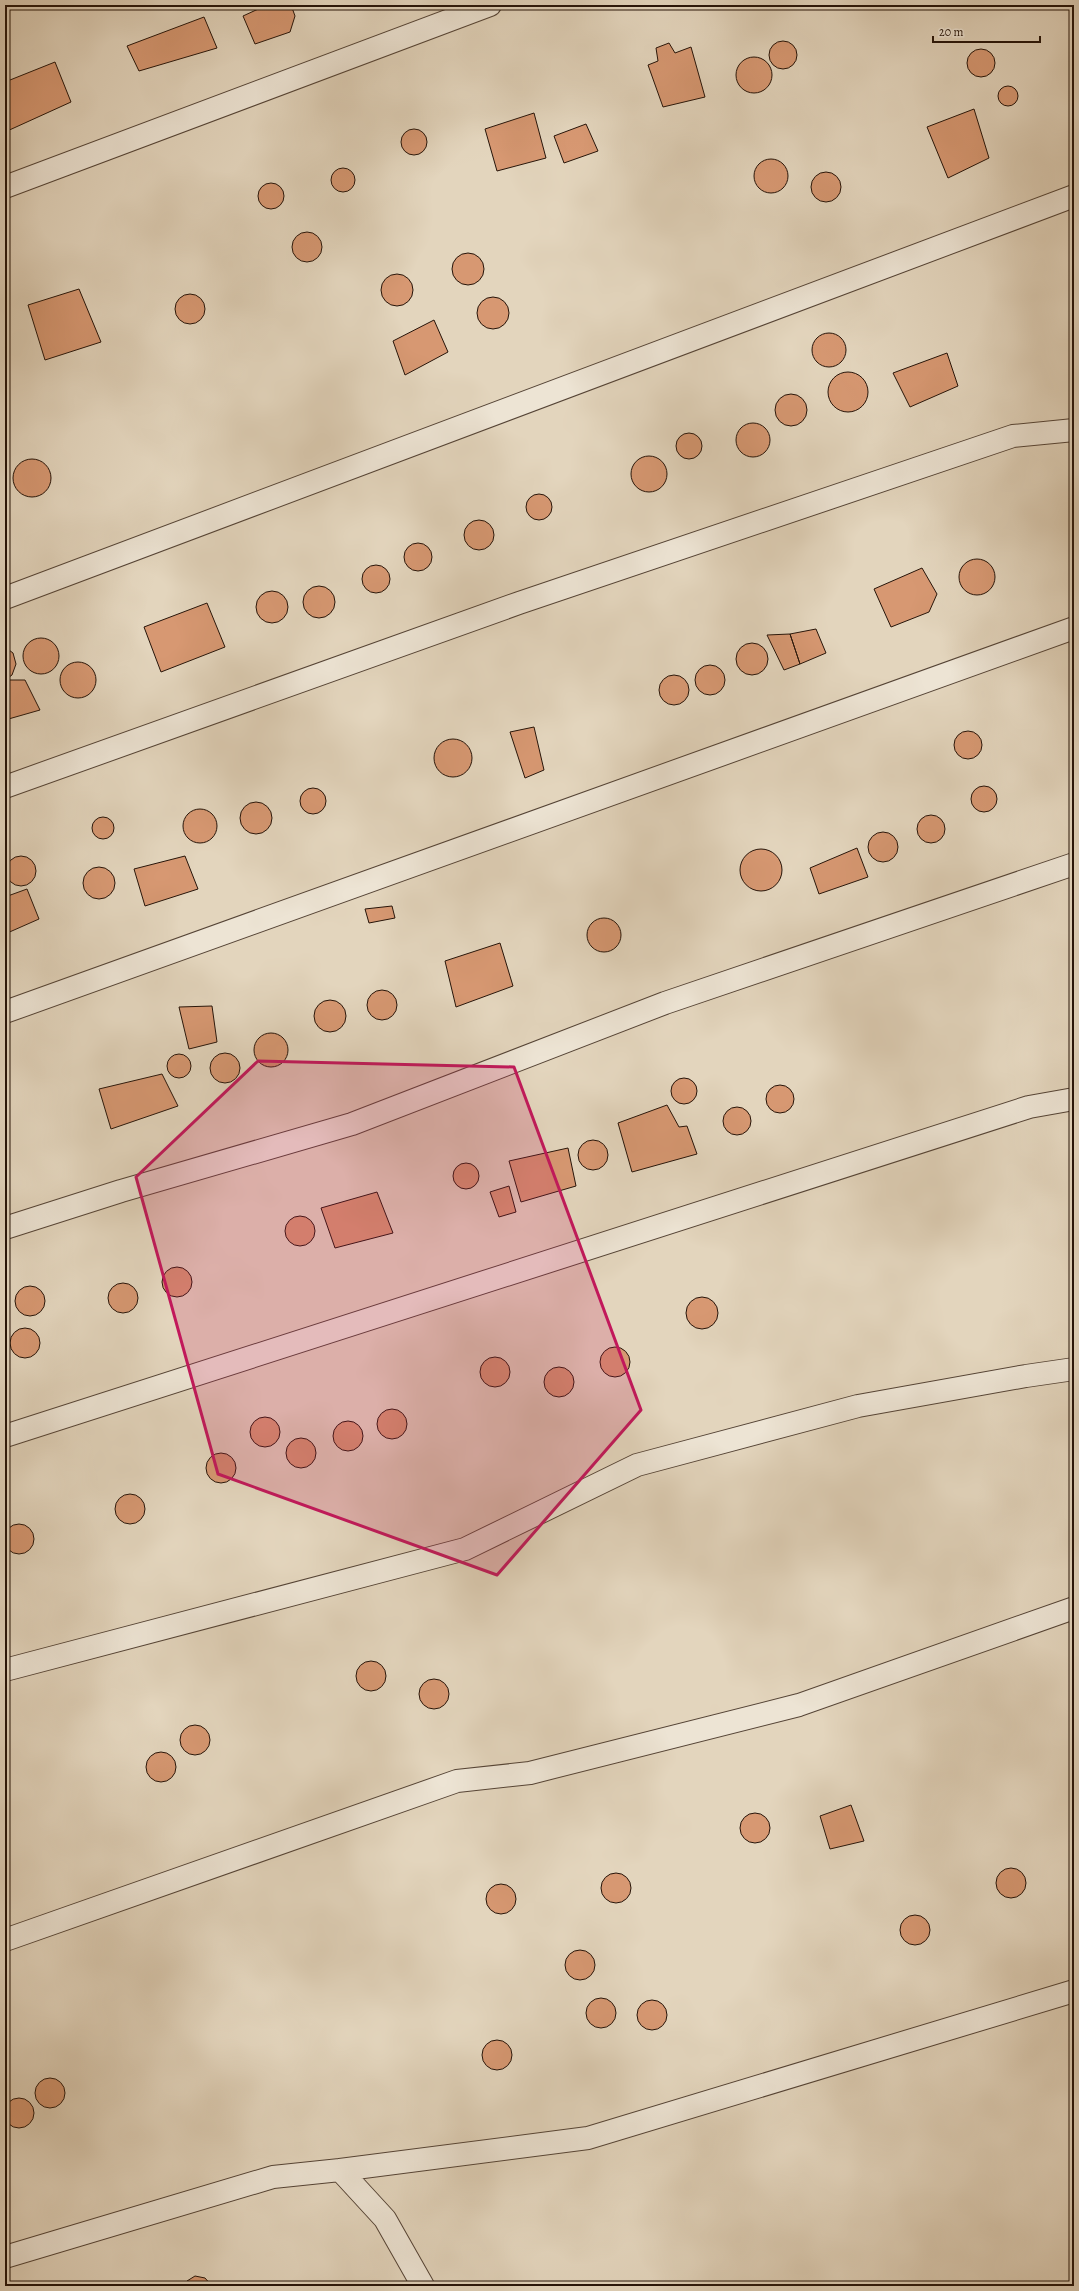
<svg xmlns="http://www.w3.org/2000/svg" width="1079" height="2291" font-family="Alegreya,serif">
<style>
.building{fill:#d79872;stroke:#261409}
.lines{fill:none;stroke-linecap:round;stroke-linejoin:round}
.minor-casing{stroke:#554436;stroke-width:24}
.minor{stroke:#ede4d4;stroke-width:22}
.marked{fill:#c2185b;fill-opacity:0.2;stroke:#c2185b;stroke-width:3;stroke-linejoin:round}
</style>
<rect width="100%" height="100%" fill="#e3d5bd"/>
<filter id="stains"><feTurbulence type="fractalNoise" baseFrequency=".005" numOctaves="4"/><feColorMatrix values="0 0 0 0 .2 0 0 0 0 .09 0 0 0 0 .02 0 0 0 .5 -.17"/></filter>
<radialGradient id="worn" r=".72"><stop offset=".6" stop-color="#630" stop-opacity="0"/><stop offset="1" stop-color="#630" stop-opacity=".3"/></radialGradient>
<!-- building -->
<path class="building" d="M291 5 295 16 290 32 255 44 243 16 267 5Z
M204 17 217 48 139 71 127 46Z
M769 55a14 14 0 1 1 28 0a14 14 0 1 1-28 0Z
M669 43 675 53 691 47 705 97 663 107 648 65 658 61 656 48Z
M967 63a14 14 0 1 1 28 0a14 14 0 1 1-28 0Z
M736 75a18 18 0 1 1 36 0a18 18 0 1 1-36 0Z
M55 62 71 102 5 132V82Z
M998 96a10 10 0 1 1 20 0a10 10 0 1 1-20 0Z
M974 109 989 158 948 178 927 127Z
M534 113 546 158 497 171 485 129Z
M586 124 598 151 564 163 554 136Z
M401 142a13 13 0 1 1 26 0a13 13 0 1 1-26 0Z
M754 176a17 17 0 1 1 34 0a17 17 0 1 1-34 0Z
M331 180a12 12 0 1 1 24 0a12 12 0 1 1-24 0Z
M811 187a15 15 0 1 1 30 0a15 15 0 1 1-30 0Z
M258 196a13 13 0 1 1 26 0a13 13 0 1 1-26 0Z
M292 247a15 15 0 1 1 30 0a15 15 0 1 1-30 0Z
M452 269a16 16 0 1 1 32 0a16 16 0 1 1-32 0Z
M381 290a16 16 0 1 1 32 0a16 16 0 1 1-32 0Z
M79 289 101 342 45 360 28 305Z
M175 309a15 15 0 1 1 30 0a15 15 0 1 1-30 0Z
M477 313a16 16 0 1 1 32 0a16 16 0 1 1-32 0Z
M434 320 448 352 405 375 393 341Z
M812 350a17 17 0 1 1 34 0a17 17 0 1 1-34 0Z
M947 353 958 386 910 407 893 373Z
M828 392a20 20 0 1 1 40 0a20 20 0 1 1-40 0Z
M775 410a16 16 0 1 1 32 0a16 16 0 1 1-32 0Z
M736 440a17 17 0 1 1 34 0a17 17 0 1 1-34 0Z
M676 446a13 13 0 1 1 26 0a13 13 0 1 1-26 0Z
M631 474a18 18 0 1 1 36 0a18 18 0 1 1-36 0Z
M13 478a19 19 0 1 1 38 0a19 19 0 1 1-38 0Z
M526 507a13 13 0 1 1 26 0a13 13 0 1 1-26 0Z
M464 535a15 15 0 1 1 30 0a15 15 0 1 1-30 0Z
M404 557a14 14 0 1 1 28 0a14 14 0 1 1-28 0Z
M959 577a18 18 0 1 1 36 0a18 18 0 1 1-36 0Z
M362 579a14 14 0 1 1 28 0a14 14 0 1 1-28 0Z
M922 568 937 594 929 612 891 627 874 589Z
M303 602a16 16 0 1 1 32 0a16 16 0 1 1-32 0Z
M256 607a16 16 0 1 1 32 0a16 16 0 1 1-32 0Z
M207 603 225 647 161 672 144 627Z
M816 629 826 653 800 664 790 634Z
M790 634 800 664 784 670 767 635Z
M23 656a18 18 0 1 1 36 0a18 18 0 1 1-36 0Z
M736 659a16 16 0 1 1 32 0a16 16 0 1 1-32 0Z
M5 647 13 653 16 664 12 675 5 680Z
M60 680a18 18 0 1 1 36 0a18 18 0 1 1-36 0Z
M695 680a15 15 0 1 1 30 0a15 15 0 1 1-30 0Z
M659 690a15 15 0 1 1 30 0a15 15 0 1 1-30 0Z
M5 680H25L40 710 5 720Z
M534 727 544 770 525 778 510 732Z
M954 745a14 14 0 1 1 28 0a14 14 0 1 1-28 0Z
M434 758a19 19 0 1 1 38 0a19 19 0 1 1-38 0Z
M971 799a13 13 0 1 1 26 0a13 13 0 1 1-26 0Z
M300 801a13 13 0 1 1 26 0a13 13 0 1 1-26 0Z
M240 818a16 16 0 1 1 32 0a16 16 0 1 1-32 0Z
M183 826a17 17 0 1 1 34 0a17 17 0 1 1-34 0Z
M917 829a14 14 0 1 1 28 0a14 14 0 1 1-28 0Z
M92 828a11 11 0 1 1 22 0a11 11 0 1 1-22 0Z
M868 847a15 15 0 1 1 30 0a15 15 0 1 1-30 0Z
M857 848 868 877 819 894 810 868Z
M740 870a21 21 0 1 1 42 0a21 21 0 1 1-42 0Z
M185 856 198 889 145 906 134 869Z
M6 871a15 15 0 1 1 30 0a15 15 0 1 1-30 0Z
M83 883a16 16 0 1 1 32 0a16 16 0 1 1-32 0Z
M27 889 39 919 5 934V897Z
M392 906 395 918 369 923 365 909Z
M587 935a17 17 0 1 1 34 0a17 17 0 1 1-34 0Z
M500 943 513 986 456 1007 445 961Z
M367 1005a15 15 0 1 1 30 0a15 15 0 1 1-30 0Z
M314 1016a16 16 0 1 1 32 0a16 16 0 1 1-32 0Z
M212 1006 217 1042 189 1049 179 1007Z
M254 1050a17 17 0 1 1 34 0a17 17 0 1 1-34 0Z
M210 1068a15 15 0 1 1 30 0a15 15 0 1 1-30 0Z
M167 1066a12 12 0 1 1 24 0a12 12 0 1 1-24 0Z
M162 1074 178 1106 111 1129 99 1089Z
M671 1091a13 13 0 1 1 26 0a13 13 0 1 1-26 0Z
M766 1099a14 14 0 1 1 28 0a14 14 0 1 1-28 0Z
M667 1105 679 1127 687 1126 697 1154 632 1172 618 1123Z
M723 1121a14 14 0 1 1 28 0a14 14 0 1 1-28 0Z
M578 1155a15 15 0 1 1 30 0a15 15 0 1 1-30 0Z
M568 1148 576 1186 521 1202 509 1161Z
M453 1176a13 13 0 1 1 26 0a13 13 0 1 1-26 0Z
M509 1186 516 1212 499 1217 490 1192Z
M377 1192 393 1233 335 1248 321 1208Z
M285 1231a15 15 0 1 1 30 0a15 15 0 1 1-30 0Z
M162 1282a15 15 0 1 1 30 0a15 15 0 1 1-30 0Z
M108 1298a15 15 0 1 1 30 0a15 15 0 1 1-30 0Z
M15 1301a15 15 0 1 1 30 0a15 15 0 1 1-30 0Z
M686 1313a16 16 0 1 1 32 0a16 16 0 1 1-32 0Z
M10 1343a15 15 0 1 1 30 0a15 15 0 1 1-30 0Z
M600 1362a15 15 0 1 1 30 0a15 15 0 1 1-30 0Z
M480 1372a15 15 0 1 1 30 0a15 15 0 1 1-30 0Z
M544 1382a15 15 0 1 1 30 0a15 15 0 1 1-30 0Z
M377 1424a15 15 0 1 1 30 0a15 15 0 1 1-30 0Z
M250 1432a15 15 0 1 1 30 0a15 15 0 1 1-30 0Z
M333 1436a15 15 0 1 1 30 0a15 15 0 1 1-30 0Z
M286 1453a15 15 0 1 1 30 0a15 15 0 1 1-30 0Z
M206 1468a15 15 0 1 1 30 0a15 15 0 1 1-30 0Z
M115 1509a15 15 0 1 1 30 0a15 15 0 1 1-30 0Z
M4 1539a15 15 0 1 1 30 0a15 15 0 1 1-30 0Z
M356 1676a15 15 0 1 1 30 0a15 15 0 1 1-30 0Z
M419 1694a15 15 0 1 1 30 0a15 15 0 1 1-30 0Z
M180 1740a15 15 0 1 1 30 0a15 15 0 1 1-30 0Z
M146 1767a15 15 0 1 1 30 0a15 15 0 1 1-30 0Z
M851 1805 864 1841 830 1849 820 1816Z
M740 1828a15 15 0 1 1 30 0a15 15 0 1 1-30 0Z
M996 1883a15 15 0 1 1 30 0a15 15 0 1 1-30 0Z
M601 1888a15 15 0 1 1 30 0a15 15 0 1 1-30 0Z
M486 1899a15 15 0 1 1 30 0a15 15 0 1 1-30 0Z
M900 1930a15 15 0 1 1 30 0a15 15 0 1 1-30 0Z
M565 1965a15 15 0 1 1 30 0a15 15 0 1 1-30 0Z
M586 2013a15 15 0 1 1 30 0a15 15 0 1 1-30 0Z
M637 2015a15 15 0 1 1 30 0a15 15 0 1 1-30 0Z
M482 2055a15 15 0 1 1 30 0a15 15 0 1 1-30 0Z
M35 2093a15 15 0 1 1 30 0a15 15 0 1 1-30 0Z
M4 2113a15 15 0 1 1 30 0a15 15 0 1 1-30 0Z
M195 2276 205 2278 212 2286H184L187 2281Z"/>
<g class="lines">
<!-- minor casing -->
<g class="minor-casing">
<path id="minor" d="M5 187 490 5
M5 598 1074 196
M5 787 519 603 1013 436 1074 430
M5 1012 1074 628
M5 1228 121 1191 352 1124 665 1003 1074 864
M5 1436 1029 1107 1074 1099
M5 1670 465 1549 637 1465 858 1406 1026 1376 1074 1369
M5 1940 457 1781 530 1773 799 1705 1074 1608
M340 2170 588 2138 1074 1991
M5 2257 273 2177 340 2170 385 2219 423 2286"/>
</g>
<!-- minor -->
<use href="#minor" class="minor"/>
</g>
<!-- marked area -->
<path class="marked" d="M258 1061 514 1067 641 1410 497 1575 218 1474 136 1177Z"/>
<!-- margin -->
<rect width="1079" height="2291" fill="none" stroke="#e3d5bd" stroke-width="20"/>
<rect x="6" y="6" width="1067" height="2279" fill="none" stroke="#261409" stroke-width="2"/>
<rect x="10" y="10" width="1059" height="2271" fill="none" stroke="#261409"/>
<!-- scale -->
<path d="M933 36v6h107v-6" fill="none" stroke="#261409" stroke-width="2"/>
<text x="939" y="36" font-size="12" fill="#261409" stroke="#ede4d4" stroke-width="3" paint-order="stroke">20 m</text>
<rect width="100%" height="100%" filter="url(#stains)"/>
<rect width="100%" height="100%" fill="url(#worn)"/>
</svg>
